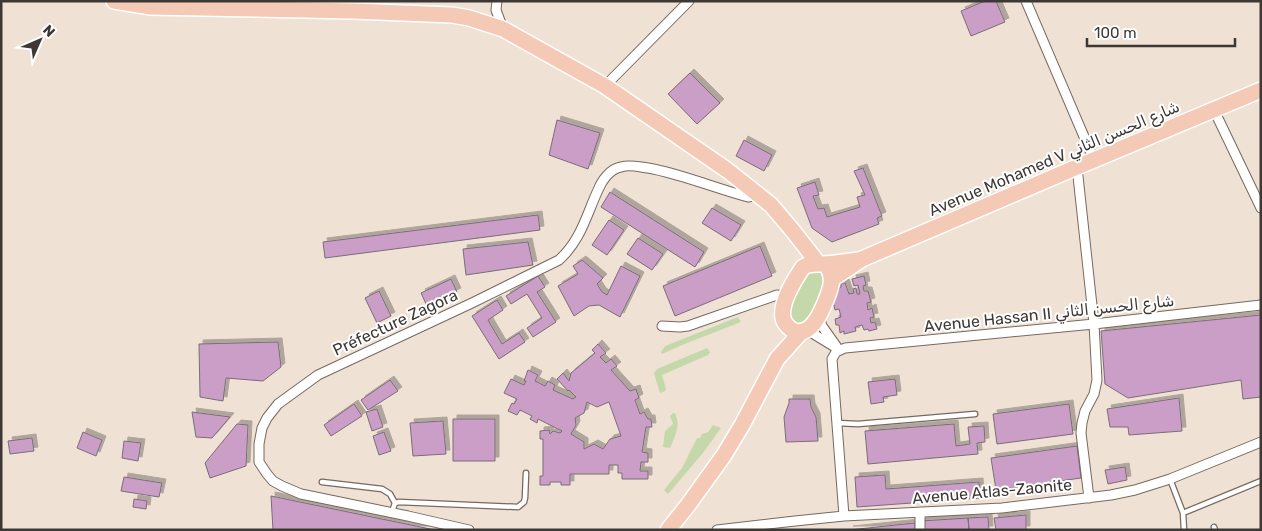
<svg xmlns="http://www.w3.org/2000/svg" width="1262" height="531" font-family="Rubik,Cairo,sans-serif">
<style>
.green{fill:#c5d8aa}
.building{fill:#ca9ec6;stroke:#7a6d78;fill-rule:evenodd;filter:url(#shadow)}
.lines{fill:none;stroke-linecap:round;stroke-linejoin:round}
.service-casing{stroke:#77695f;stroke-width:7}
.minor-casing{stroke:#77695f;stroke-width:11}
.primary-casing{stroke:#fff;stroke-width:18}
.service{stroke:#fff;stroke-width:4.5}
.minor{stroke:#fff;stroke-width:9}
.primary{stroke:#f4c9b5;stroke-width:15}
.labels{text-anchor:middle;stroke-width:4;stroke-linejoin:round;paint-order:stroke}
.street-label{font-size:16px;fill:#3e3834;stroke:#fff}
</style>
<defs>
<filter id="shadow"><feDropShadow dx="4" dy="-4" stdDeviation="0" flood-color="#0004"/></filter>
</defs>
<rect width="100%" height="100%" fill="#f0e1d5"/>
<!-- green -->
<path class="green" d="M810 270 822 271C823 273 825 276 825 278 825 289 813 322 801 324 798 325 795 323 793 322 780 311 803 280 810 270Z
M738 317 741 322 682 345 662 354 661 352 665 346Z
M707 348 710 352 708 355 662 375 666 389 665 391 660 393 654 373 657 369Z
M673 413H675C681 426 675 436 670 448L663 447 665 431 673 424 670 416Z
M713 425 721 428 703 453 668 494 664 490 682 468 697 438H700L702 434 708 432Z"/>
<!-- building -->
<path class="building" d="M985 1H996L1005 22 971 36 961 11Z
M690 73 720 103 697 124 668 94Z
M557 120 600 133 588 169 549 155Z
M744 140 772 155 764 171 736 156Z
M863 168 882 216 877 218 879 224 832 242 812 228 797 188 815 182 819 195 813 196 818 209 824 208 827 217 860 207 857 197 865 195 854 171Z
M610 192 704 252 695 267 601 207Z
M712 208 741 225 731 241 702 223Z
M538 215 540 230 325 258 323 242Z
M609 220 624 230 607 255 592 245Z
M638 238 663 254 652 270 627 254Z
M528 242 533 265 466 275 463 249Z
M760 246 772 276 675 316 663 286Z
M582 260 603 278 597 284 602 292 607 295 621 266 640 276 620 317 599 305 589 306 574 316 558 286 578 274 573 266Z
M538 276 545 287 537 292 556 322 533 337 527 328 542 318 527 294 511 304 506 296Z
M864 276 866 285 863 286 864 291H868L871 302 867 303 868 310 872 308 874 317 870 318 871 323 875 322 877 329 869 331 868 329 864 330 862 325 855 327 856 331 844 334V331L840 333 839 325H836L835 319 841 317 839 309 835 310 833 302 834 296 837 295 839 288 841 287V283H845L849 294 854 293 853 289 856 288 857 294H860L858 285 854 286 852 279Z
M451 279 457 292 427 306 421 293Z
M379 291 391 316 377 323 365 298Z
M497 300 503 310 488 320 502 344 519 333 525 342 499 359 472 316Z
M1261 315V397L1243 399 1241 380 1128 398 1105 384 1101 331Z
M278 342 281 367 263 381 226 378 223 401 200 397 199 344Z
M598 344 606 353 600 357 606 363 611 359 617 366 611 370 630 391 636 389 639 398 635 400 640 414 644 412 648 419H651L652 427H646L642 452 648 453V462H641L640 471H648V479H622V473H618V465H609V474H570V485H561V482H550V485H540V476H543V439H540V431L549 430 550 434 553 431 560 433 562 431 538 419 537 423 530 419 532 416 520 410 517 415 508 411 512 403 514 404 517 399 504 393 511 379 524 385 526 381H524L528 370 538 375 535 381 545 386 548 381 555 385 553 390 573 399 576 397 569 390 568 391 557 379 563 373 569 381 571 373 595 353 592 350ZM587 402 597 407 609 402 621 436 610 439 603 449 594 444 584 449V442L571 434 576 425 575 418 584 413Z
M895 379 897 395 883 397 884 402 871 404 868 382Z
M390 380 398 391 368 410 361 400Z
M1179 398 1182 431 1129 435 1128 427H1110L1107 409Z
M789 399H810L811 407 816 417 818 441 786 442 784 417 789 403Z
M354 404 362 416 331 436 324 425Z
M1069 404 1073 434 997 444 993 414Z
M377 409 383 427 372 431 366 412Z
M192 412 230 417 212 438 196 437Z
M453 419H495V461H453Z
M443 421 446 454 413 456 410 423Z
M237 424 248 425 246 466 210 478 205 463Z
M954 424 956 446 970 444 968 427 984 426 985 442 977 443 978 454 868 464 865 431Z
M83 432 102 440 96 456 77 448Z
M384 432 391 451 379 455 373 436Z
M32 438 34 451 10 454 8 441Z
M124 441 141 443 138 461 122 458Z
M1077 446 1081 478 996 490 991 458Z
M1125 467 1127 480 1108 484 1105 470Z
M885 475 886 489 979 482 980 498 857 507 855 477Z
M124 477 162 483 159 497 121 491Z
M271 496 435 530H273Z
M134 499 147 501 146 509 133 507Z
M1026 515V530H996L994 518Z
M988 517 989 530H969L968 518Z
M968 518 969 530H922L921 521Z
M915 523V530H849Z"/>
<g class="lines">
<!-- service casing -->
<g class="service-casing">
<path id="service" d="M837 423 858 424 975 414
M1170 479 1183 513
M322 482 382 489 390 494 395 503
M392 512 395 503 399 502 518 507 524 502 525 498 526 473
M1214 527 1215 530
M1184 530 1183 513 1261 481"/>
</g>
<!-- minor casing -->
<g class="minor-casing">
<path id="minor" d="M497 1 496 10 503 29
M1026 1 1094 160
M605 86 689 1
M1214 110 1261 208
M1077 167 1094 324 1097 380 1094 394 1085 411 1082 423 1081 433 1089 498
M819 316 822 326 839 350
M662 326 680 327 688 326 777 295 787 297
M807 330 835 347
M920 512V530
M844 516 832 359 836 352 845 348 1094 324 1261 305
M469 530 408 516 301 494 282 486 273 481 267 474 259 462V444L262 428 267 418 278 404 318 375 472 303 559 260C581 240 586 216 598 190 602 180 610 169 621 167 630 164 639 167 648 168 682 174 714 188 748 197L753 196 757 193
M717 530 795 521 844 516 1002 508 1111 495 1135 490 1170 479 1261 442"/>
</g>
<!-- primary casing -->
<g class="primary-casing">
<path id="primary" d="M114 1 151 7 353 11 452 15 469 18 503 29 605 86 727 170 771 205 793 231 818 263
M829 270C834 281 830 290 826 300 821 313 810 339 792 330 788 327 784 323 783 318 780 302 795 279 803 267 810 263 815 264 822 264 834 264 847 261 858 260
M832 279 862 259 1077 167 1261 90
M668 530 688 505 724 455 742 425 777 359 802 331"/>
</g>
<!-- service -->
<use href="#service" class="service"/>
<!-- minor -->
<use href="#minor" class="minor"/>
<!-- primary -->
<use href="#primary" class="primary"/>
</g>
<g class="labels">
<!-- street labels -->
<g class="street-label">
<text transform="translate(1054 158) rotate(-23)" y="6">Avenue Mohamed V شارع الحسن الثاني</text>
<text transform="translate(1049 313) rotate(-6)" y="6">Avenue Hassan II شارع الحسن الثاني</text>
<text transform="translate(395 322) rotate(-25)" y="6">Préfecture Zagora</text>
<text transform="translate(992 491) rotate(-5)" y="6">Avenue Atlas-Zaonite</text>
</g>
</g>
<!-- border -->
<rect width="1262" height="531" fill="none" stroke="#3e3834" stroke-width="5"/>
<!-- north arrow -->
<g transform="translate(40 40) rotate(45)" stroke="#ffffff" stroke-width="4" paint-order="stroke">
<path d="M0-4L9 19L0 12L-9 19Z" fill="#3e3834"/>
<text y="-8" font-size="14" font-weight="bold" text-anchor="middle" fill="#3e3834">N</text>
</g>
<!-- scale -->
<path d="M1087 38v8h148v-8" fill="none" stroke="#3e3834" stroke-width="2.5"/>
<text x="1094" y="38" font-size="15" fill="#3e3834" stroke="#ffffff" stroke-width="4" paint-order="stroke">100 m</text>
</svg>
